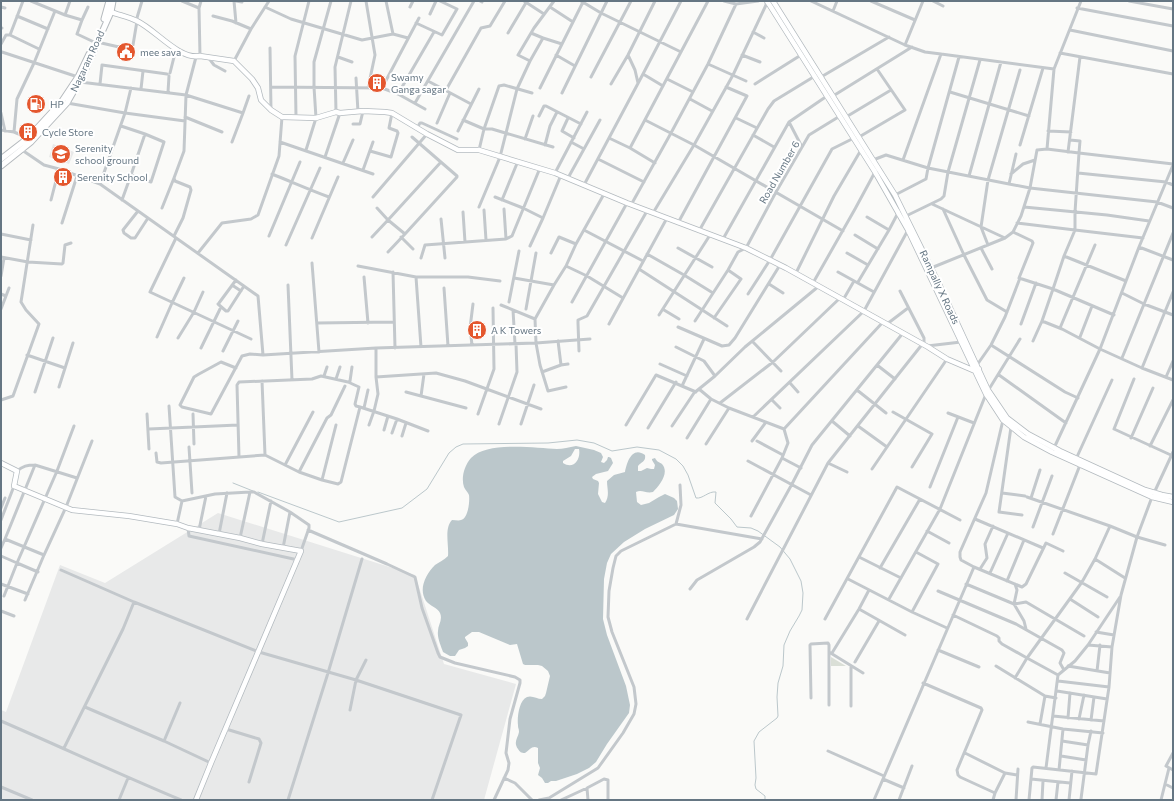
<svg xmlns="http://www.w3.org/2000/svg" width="1174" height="801" font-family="Commissioner,sans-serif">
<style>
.built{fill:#e8e9e9}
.green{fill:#dadfd7}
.water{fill:#bbc7cb;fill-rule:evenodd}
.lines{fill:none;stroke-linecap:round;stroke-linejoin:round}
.stream{stroke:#bbc7cb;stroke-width:1}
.secondary-casing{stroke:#b3babf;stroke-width:6}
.primary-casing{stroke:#b5babe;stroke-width:7}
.street{stroke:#c3c8cc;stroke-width:3}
.secondary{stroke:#fff;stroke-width:4.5}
.primary{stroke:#fff;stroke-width:5}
.labels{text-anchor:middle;stroke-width:4;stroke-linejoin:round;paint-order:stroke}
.poi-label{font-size:10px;fill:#657683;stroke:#fff;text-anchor:start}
.street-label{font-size:10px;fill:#657683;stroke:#fff}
</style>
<rect width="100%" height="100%" fill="#fafaf8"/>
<!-- built -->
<path class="built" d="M53 144 74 152 69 164 49 157Z
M218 513 415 575 444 664 516 684 484 800H1V710L6 712 60 565 105 583Z"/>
<!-- green -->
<path class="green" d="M831 657 846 666H831Z"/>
<!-- water -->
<path class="water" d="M576 446 594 450 601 453 603 457 601 462 604 463 607 460 608 457H609L611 458 613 463 608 471 596 474 592 477 593 479 598 481 599 483 598 494 602 502 605 503C610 496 607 488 607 481L614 475 625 472C627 462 632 446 645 455 646 462 642 461 638 466V471H641L647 468 651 469H654L655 465 652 460V459L655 458C657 462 659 462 662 464 670 473 659 486 653 492 646 494 642 489 636 492L637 502 641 505 649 503 659 497 665 494 674 498 677 501 678 509 674 515 645 529 624 542 611 554 607 563 604 579 603 619 607 635 626 686 630 705 629 713 607 744 596 762 589 768 577 774 556 781H551L548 783H545L542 778 538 775 540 768 538 763V748C532 745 530 750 525 753 521 753 520 752 518 749 513 742 518 738 519 732 519 728 518 729 518 725 517 718 519 700 527 697 532 695 537 699 542 699L545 696 546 693 550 676 548 671 542 666 538 665H525L523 664 517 644 510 645 479 632H472L465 637V638L468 643V646L465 648 459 650 455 656H450L443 652C441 646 437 638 438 631 438 625 443 620 440 613 438 608 430 606 426 601 418 589 426 574 435 565 439 562 444 560 448 556 449 545 444 528 452 520 455 520 459 521 461 520 468 519 470 501 469 495 468 492 465 490 464 487 461 478 464 466 471 458 487 441 535 448 557 449 563 449 569 447 576 446ZM575 449H579C581 459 574 470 563 463V461L571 456Z"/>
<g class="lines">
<!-- stream -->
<path class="stream" d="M233 483 253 491
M258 492 339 522 402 508 427 489 449 453 456 447 463 444 548 443 577 440 594 443 612 451 637 447 659 450 676 459 683 466 688 475 696 498C703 499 708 491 716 492L715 503 731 519 737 527 751 528 758 531 780 547 790 559 801 581 803 593 802 610 799 616 790 631 784 645 783 666 778 683 777 697 778 716 777 718 759 732 754 741 756 778 755 785 756 789 765 796V800"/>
<!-- secondary casing -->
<g class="secondary-casing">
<path id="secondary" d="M767 1 875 172 908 230 986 394 1003 420 1024 437 1052 452 1152 497 1173 502
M773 1 895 195 939 284 988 390 1007 418 1028 434 1060 451 1145 490 1162 495 1173 497
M111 12C119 15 129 17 137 21 156 30 179 60 200 56L234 61 252 79 258 88 261 100 271 110 282 117 316 118 336 112 340 113 363 111 385 112 392 113 427 134 458 150H479L555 173 627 203 746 248 786 268 928 347 947 359 975 371 979 369
M1 463 17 471 14 486 72 510 129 516 177 524 188 528 240 538 262 544 301 551 211 763 196 800"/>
</g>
<!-- primary casing -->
<g class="primary-casing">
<path id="primary" d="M104 19 109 1
M1 159 28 138 62 101 78 77 89 54
M1 166 31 142 67 103 83 75 111 12 113 1"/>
</g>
<!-- street -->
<path class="street" d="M31 1 65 15 82 20
M182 1 199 8 200 56
M234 1 236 23
M236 1 242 2V1
M366 1 375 55 368 88
M386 1 393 34
M480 1 482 2V1
M524 1 544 14
M581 1 601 13 681 52
M724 1 736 4 758 1
M811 1 905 45
M871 1 915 20
M923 1 905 45 925 52 941 54 1054 69
M933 1 943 6
M1081 1 1054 69 1047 149 1079 153 1075 212V230L1143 238
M1129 1 1173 9
M1 7 5 8
M88 7 82 20 77 34 94 42
M265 7 291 19 362 40 393 34 408 38
M410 7 413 1
M550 7 573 22
M199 8 201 1
M1077 8 1173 26
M833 11 837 1
M430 14 436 1
M65 15 70 1
M17 16 48 29
M213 16 232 21 251 29
M136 21 142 1
M416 23 442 35 457 9 440 1
M1 28H2
M1070 30 1173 51
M753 32 764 38
M508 33 527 1
M531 33 543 38
M10 35 23 1
M97 42 119 47
M1 44 6 35H10L39 49
M133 45 137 21
M270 48 271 110
M2 52 78 77
M1060 53 1173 74
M556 55 575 66
M628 55 635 70 638 83
M742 55 760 62
M208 57 214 65 225 71
M338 57 352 62
M234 61 251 29 269 1
M530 61 518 55 534 28 554 1
M708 64 746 81
M170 73 176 49
M643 74 663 86
M591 77 631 1
M821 77 889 37
M356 78 358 112
M667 79 693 92
M428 81 471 104
M80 82 186 95 243 113 249 96
M100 84 102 65 167 74
M611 84 628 55 655 1
M755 84 801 55
M271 87 382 88 398 94 425 109
M382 88 419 18
M540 88 583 2
M141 89 143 71
M446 90 481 28 490 26 505 1
M168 92 169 76
M950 92 1029 116
M562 93 607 1
M398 94 434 32
M833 96 912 47
M690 99 712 111
M67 103 125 113 185 121
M415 103 474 1
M336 112 335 67 351 1
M1 113 5 131
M539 116 544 106H546L581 124
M185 117 222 132
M296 117 295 56 309 1
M846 117 891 90
M568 118 562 131 574 138
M736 118 757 128
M463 120 484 129H492L553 147
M645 120 694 145 843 231
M789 122 802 147
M437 123 450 93
M353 124H360L363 111
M121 126 145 134 164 142 151 182 131 175
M417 128 420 123H422L457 139
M1 130 14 132 28 138
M458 131 479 89
M1048 131 1071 132
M14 132 17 99 34 63 55 11
M753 135 774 147
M412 137 457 176V177L405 234 388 220 441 162
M859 137 905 110 877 69
M609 138 630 148 655 163
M525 139 533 116
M1070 140 1080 141 1079 153 1173 164
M232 142 243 113
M280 142 373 174
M571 142 584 149
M545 145 550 126 557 112
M1020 145 1043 68
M630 148 708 1
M22 150 44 165 59 169 100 184 258 296 263 355
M306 150 316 118 314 87V62L331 1
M479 150 484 129 499 86 504 85 532 93
M370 151 391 157 398 133 397 131 389 128 392 113
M1068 152 1080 57
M325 157 340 113
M598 159 644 182
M873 160 886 155 928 168 1009 184 1030 188 1157 202 1173 208
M903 160 941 54
M343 163 353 140
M363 170 373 142
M555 173 587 112
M1078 173 1166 182 1173 185
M272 174C292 182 310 190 329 197
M1011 174 1023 164 1035 160
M969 176 1001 62
M568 178 600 120
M100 184 125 113 131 88
M1009 184 1016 154
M584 185 643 74 681 1
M895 195 926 179 928 168 959 57
M373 197 427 134
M495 197 523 208 543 218
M51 200 59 169
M122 200 131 175 145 134
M502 200 518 161
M932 204 1005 238
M631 205 671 133 708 64 736 4
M479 207 500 157 517 89 530 61 543 38 562 44
M1024 207 1107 215 1149 221
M162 208 174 178
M504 209 506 239
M943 209 964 255 987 300 1007 312
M484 210 486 240
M138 211 123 230 124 233 131 238H135L148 218
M463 212 465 242
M653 213 694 145 733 75 766 5V1
M906 216 941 199 944 196 948 172 980 60
M867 217 889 230
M441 219 445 258
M62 223 77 176
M678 223 747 96 726 87
M584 230 643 261
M699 231 768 109 774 101 815 76
M1013 232 1032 241 1033 243 1019 278 1053 289 1064 256 1075 230 1017 223
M1 234 31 240
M855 235 878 249
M174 236 183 218 191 190 190 187 175 181 174 178 184 151 186 95 196 57
M269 236 300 162
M372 237 388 220 377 208
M401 237 413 249
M176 238 150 292 251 339
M312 238 338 177
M723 239 789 122 827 96
M286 245 320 168
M988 245 981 227 988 180 1020 70
M530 246 543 218 561 175
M1139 247 1173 260
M678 248 712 267
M981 248 992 269
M388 252 405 234
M198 253 222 223 251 219 258 215 279 156 282 117
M551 253 559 237 576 244
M847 253 868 265
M647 254 684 275 713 293
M1064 256 1126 281
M1 257 28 262 62 264 63 263 65 245 71 243
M421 258 425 245 506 239 512 236 540 168
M312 263 319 352
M358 266 416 277H468L500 281
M566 266 587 276 623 298
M931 268 1005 238 1013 232 1021 216 1030 188 1037 150 1047 149
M639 269 727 326
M393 272 395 348
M838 272 874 292
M796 273 834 196 861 150
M1 276 4 258
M364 277 368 323
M416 277 421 347
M514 278 554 285
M236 280 219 303 218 304 226 311H228L244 286
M858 282 889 230 899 211
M813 283 855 209 875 172
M769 284 783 293
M232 285 241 291
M288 285 292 380
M444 288 448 346
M1122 293 1144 304 1173 315
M1 294 6 296 1 309
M748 294 770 260 832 149 854 138
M6 296 9 288
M843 300 854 281
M509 302 519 251
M572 302 627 203
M501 305 535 319
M526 309 536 253
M513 310 515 344
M664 310 679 319
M659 315 710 235
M714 318 741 279 728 270
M695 321 728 270 738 252 746 248 776 192 809 135 840 116
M1042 321 1053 289 1114 315
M317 323 393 322
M609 324 667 218
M887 324 908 308
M1021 324 1036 283
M678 327 722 346 729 345 735 338 780 265
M1060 328 1095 245
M157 337 172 303 184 278
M1080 337 1092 306
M178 338 194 312 203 292
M752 341 781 371
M1033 341 1042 321 1062 329 1100 349 1142 368 1173 380
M472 345 470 328 473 304
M991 345 1065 392 1078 398
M927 346 961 342
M676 347 704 361 715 376
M201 348 220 309
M223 351 238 321
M579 351 578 323V320L587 316 647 211
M27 355 65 368
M1122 358 1173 233
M660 364 687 376
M561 365 568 364
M877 365 895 379
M977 365 991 345 1005 317 1020 278
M236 368 221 362 199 374 194 377 180 405 182 407 211 414 242 356 250 354 263 355 376 348 536 343 590 339
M1142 368 1173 292
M542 372 561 365 558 341
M999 375 1066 423
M324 376 327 367
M376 377 436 373 465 381 541 409
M1166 377 1173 361
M336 379 340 367
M1134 379 1114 429 1173 456
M262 381 265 455
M348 382 359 387 355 404 356 406 360 407
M790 383 798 392
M682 386 704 339
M59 387 73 343
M566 387 548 391 540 365 536 343 535 319 554 285 566 266 576 244 604 194
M699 389 711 399 729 408 784 429
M857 390 886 413
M35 392 53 338
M406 392 466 408
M421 396 424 374
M1 400 13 396 39 324 26 310 21 302 33 225
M772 400 780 408
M720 403 773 362 840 298
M169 406 175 497 182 501 177 524
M364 408 368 390
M893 412 932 434 912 467
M948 413 974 423
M147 414 149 449
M193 414 194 444
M478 414 494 369 493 308
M753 417 864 311 908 230
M832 421 850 436
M499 424 517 372 516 344
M521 424 534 385
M369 425 374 411 378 394 376 377V348
M626 425 656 375 696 392
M672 426 694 393 715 376 745 347 819 286
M858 426 887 447
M1011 427 999 512 1022 515
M648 428 676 382
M149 429 238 425
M784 429 883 322
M784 429 788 443 782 458 801 468
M384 430 388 416
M392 433 397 419
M402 436 406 423
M687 438 711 399
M1131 438 1153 388
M752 441 766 422
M757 441 783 455
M706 444 729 408
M1150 446 1173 400
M189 447 192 493
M1054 448 1100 349 1139 247 1173 165
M156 453 157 462 161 463 265 455 299 472 322 480 338 484 341 482 360 407 397 419 428 431
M239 457 237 385 239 382 312 379 321 376 348 382 350 381 352 367
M1076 459 1112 380
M748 461 811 495
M828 463 847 472
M35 465 5 539 44 555
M285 465 313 412
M872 469 947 359
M17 471C23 466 27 465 35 465L77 478
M299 472 327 418 331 415 345 386
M322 480 336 425
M930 487 958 417
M1002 493 1025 496
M1154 493 1173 452
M1027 497 1110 526 1137 537 1165 545
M1031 498 1040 470
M182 501 215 494 250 492H254L290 512 309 525V528L301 551
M1 508 5 498
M751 516 782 458
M975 519 1043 548
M1 520 14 486
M676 524 762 539
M1033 527 1052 476
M188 528 189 536 298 560
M199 530 206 496
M308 530 387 564 415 577 422 608 438 653 440 657 455 663 515 677 520 680V683L510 719 506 753 509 763 508 770 494 800
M927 531 949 543
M219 534 227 493
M1053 534 1080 465
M240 538 250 492
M262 544 271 501
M1 548 5 539
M283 548 290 512
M1 556 17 563 4 596
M859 557 901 578
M1095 559 1125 578
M974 567 1022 587 1026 584 1046 543 1063 551
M880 568 920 499
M980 569 987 558 985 544 993 526
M61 570 134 602 259 652 356 680 461 715 432 800
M38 572 17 563 57 471 74 426
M990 573 1008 533
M1065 573 1107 597
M848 579 912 612 947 628
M1007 581 1024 540
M1 584 28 594
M966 584 1014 604 1026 602 1084 636
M1015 584 1017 590 1014 604 1024 621 1026 629
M690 589 697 580 754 547 760 542 792 484 812 445 903 333
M938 591 1016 624 1062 650 1064 653 1060 663 1064 670
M889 599 940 509 986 394 1020 339
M1070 599 1098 617
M25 600 44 555 66 507 92 441
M859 609 905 635
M1 611 14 616
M912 612 938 564 916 552
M953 615 997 636 999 638V641L1002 644 1027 658 1015 678
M747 619 828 463 924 342V338L900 291
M825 619 897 487 960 520
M1096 632 1114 635
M1088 645 1112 647
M938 650 979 667
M829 652V705
M832 653 859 609 869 590
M855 662 879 621
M851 666V706
M996 666 1045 696 1056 698
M1068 666 1110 673
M1097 671 1100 645
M1058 675 1027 658 1082 582 1095 559 1110 526
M1058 681 1109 687
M923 683 981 708 982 710 957 770 958 775 960 777 995 793 993 800
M1057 691 1107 699
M811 698 810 645 811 644 828 643 829 645V652L863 673
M85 707 164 741 211 763
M350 710 356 680 366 660
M1053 716 1104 721
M1068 718 1070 693
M1079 719 1084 695
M1091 720 1094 697
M1 721C61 747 121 775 181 800
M1028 722 1063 729 1103 733
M1040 724 1045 696
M226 729 259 739 261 743 249 782
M164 741 180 703
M1062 741 1088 745
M64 748 123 629 134 602
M828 751 884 776
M965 753 1005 773 1017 775
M1173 753 1166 766 1173 770
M1061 756 1086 760
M1046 768 1058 675 1075 661 1088 645 1120 597
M1059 770 1063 729
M504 778 515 783 532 800
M883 779 904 788
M1031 779 1070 783
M1165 784 1173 788
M1 787 32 800
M587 788 588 800
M995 793 1005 773
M1081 799 1088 745 1091 731
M119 800 128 778
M288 800 328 673 362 559
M539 800 549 798 598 768 623 733 634 714 636 704 634 687 612 632 608 617 609 591 613 568 616 556 621 551 676 524 681 505 680 485
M561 800 587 788 604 779 608 780V800
M874 800 974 567 961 560 960 557V552L986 493 1003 420
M899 800 912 766
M1016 800 1018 769
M1029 800 1032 768 1033 767 1096 774 1109 687 1112 647 1121 595 1137 537 1152 497
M1042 800 1043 781
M1056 800 1058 782
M1069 800 1072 771
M1161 800 1169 768"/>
<!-- secondary -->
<use href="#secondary" class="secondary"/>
<!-- primary -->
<use href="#primary" class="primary"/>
</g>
<!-- icons -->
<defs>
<g id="civic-disc" transform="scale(1)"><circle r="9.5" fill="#e4572e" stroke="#fff"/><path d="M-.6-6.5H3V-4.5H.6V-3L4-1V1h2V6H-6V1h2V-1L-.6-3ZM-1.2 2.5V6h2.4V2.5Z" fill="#fff"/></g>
<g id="building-disc" transform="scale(1)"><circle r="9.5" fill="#e4572e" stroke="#fff"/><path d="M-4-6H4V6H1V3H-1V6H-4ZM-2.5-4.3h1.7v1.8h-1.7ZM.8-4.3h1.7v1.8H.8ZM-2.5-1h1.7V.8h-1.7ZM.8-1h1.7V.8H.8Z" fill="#fff"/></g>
<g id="fuel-disc" transform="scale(1)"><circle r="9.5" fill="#e4572e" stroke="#fff"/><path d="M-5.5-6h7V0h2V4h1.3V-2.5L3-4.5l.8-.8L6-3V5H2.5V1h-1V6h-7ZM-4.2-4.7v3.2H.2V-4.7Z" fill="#fff"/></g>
<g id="school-disc" transform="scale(1)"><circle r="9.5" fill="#e4572e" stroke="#fff"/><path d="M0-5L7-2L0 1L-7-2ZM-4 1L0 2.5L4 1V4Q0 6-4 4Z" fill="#fff"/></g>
</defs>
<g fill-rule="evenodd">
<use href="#civic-disc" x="126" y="52"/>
<use href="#building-disc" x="377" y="83"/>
<use href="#fuel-disc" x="36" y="104"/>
<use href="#building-disc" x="28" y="132"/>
<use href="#school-disc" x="61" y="154"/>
<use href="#building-disc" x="63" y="177"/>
<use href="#building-disc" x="477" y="330"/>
</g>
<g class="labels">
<!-- poi labels -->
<g class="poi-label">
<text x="140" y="56">mee sava</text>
<text x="391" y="81">Swamy<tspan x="391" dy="12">Ganga sagar</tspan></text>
<text x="50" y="108">HP</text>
<text x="42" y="136">Cycle Store</text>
<text x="75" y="152">Serenity<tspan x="75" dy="12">school ground</tspan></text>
<text x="77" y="181">Serenity School</text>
<text x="491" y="334">A K Towers</text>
</g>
<!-- street labels -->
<g class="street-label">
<text transform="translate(87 61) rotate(-65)" y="4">Nagaram Road</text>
<text transform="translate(779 172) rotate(-60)" y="4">Road Number 6</text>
<text transform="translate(940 287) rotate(65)" y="4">Rampally X Roads</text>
</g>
</g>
<!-- border -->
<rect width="1174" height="801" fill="none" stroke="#657683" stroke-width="4"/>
</svg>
